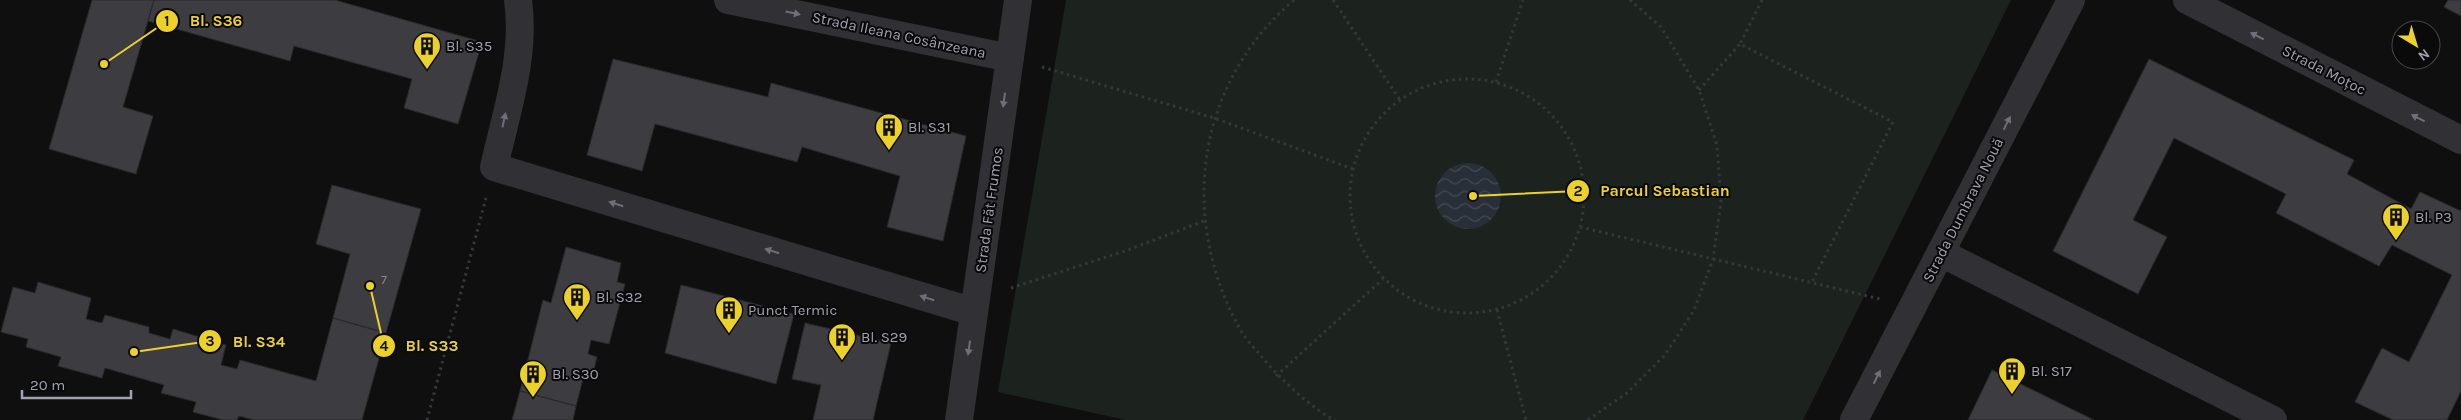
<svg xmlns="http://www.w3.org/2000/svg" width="2461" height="420" font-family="Karla,sans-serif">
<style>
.park{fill:#1c231e}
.water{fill:url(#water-waves)}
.building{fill:#3c3c41;stroke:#2a292c}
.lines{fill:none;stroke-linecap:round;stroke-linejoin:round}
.path{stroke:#36373c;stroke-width:3;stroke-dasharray:2.5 4;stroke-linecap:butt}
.minor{stroke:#303035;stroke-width:28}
.oneway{fill:#6e6f79}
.labels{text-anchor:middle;stroke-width:4;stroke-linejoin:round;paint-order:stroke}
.number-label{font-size:12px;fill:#888895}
.street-label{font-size:15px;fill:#a1a2b1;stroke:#0a0a0b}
.poi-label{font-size:15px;fill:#a1a2b1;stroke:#0a0a0b;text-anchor:start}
.leader{fill:none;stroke:#edd12b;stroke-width:2}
.callout-dot{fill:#edd12b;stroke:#0a0a0b;stroke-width:2}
.mark-label{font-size:15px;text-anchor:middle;font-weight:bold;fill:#111}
.callout-label{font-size:16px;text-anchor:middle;font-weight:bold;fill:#edd12b;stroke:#0a0a0b;stroke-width:4;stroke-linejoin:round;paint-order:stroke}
</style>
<defs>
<pattern id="water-waves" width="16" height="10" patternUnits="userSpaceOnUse" patternTransform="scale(1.25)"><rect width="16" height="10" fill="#292f38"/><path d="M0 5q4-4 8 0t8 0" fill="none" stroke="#454a52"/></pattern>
</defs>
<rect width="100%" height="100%" fill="#0f0f10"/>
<!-- park -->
<path class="park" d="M1066 0H2011L1803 420H1126L998 392Z"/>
<!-- water -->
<path class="water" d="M1435 196a33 33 0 1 1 66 0a33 33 0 1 1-66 0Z"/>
<!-- building -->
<path class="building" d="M92 0H154L123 107 153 116 136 174 49 149Z
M154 0H335L482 42 458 124 404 108 412 79 294 46 290 61 148 21Z
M2448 0H2461V16L2444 7Z
M613 59 768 97 771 83 966 136 943 241 887 227 900 176 802 147 797 162 655 124 642 171 587 155Z
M2149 59 2354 160 2347 174 2411 209 2420 192 2461 211V391L2447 420H2393L2355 402 2382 348 2409 362 2452 275 2392 245 2379 266 2276 213 2286 194 2174 138 2133 220 2167 237 2138 294 2053 251Z
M332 185 421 209 386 333 333 318 350 254 316 244Z
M566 247 621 263 617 282 625 284 609 344 591 340 588 354 597 357 592 377 584 375 576 406 520 391 543 300 551 303Z
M38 282 91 298 86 319 102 323 105 315 149 327V333L170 339 173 329 226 345 221 365 237 369 240 360 316 381 333 318 386 333 362 420H254L239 416 237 420H223L193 412 196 402 161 393 164 385 105 368 102 378 58 366 61 357 26 347 28 339 1 332 13 287 35 293Z
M681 285 794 314 776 384 665 353Z
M805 323 891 343 873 420H813L821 385 792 379Z
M1992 370 2094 420H1968Z
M520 391 576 406 573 420H512Z"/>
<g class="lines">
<!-- path -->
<path class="path" d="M1294 0C1196 83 1178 218 1240 329 1245 339 1254 347 1261 356 1275 374 1314 411 1335 420
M1333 0 1400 100
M1762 0 1740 44 1893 122 1812 282
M1042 67 1214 118 1353 169
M1350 196a117 117 0 1 1 234 0a117 117 0 1 1-234 0Z
M1496 82 1523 0
M1699 90 1740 44
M1580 227 1880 299
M1011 288 1128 250 1204 221
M1497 310 1526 420
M1276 376 1383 279
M427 420 486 198
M1588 420 1627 393 1665 355 1694 310 1713 259 1721 202 1717 145 1699 90 1661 27 1630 0"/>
<!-- minor -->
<path class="minor" d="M518 0C526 56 506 113 494 167L974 312
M728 0 1010 58
M2187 0 2461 140
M1941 253 2273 420
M959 420 1018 0
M1854 420 2071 0"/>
</g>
<!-- one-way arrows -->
<defs><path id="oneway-solid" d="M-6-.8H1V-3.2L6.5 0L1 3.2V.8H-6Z" transform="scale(1.25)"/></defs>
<g class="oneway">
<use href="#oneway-solid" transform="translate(793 13) rotate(12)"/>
<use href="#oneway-solid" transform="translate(2257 36) rotate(-153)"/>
<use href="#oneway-solid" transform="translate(1004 100) rotate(98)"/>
<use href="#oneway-solid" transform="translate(2418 118) rotate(-153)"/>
<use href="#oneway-solid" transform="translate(504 120) rotate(-78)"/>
<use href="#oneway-solid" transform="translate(2007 123) rotate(-63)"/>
<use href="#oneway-solid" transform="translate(616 204) rotate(-163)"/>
<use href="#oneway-solid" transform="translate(772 251) rotate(-163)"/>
<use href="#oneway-solid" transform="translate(927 298) rotate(-163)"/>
<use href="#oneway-solid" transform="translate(969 348) rotate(98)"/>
<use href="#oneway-solid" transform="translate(1877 377) rotate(-63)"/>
</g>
<!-- icons -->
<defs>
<g id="building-pin" transform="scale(1.4375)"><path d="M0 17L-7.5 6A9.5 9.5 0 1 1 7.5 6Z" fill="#edd12b" stroke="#0a0a0b"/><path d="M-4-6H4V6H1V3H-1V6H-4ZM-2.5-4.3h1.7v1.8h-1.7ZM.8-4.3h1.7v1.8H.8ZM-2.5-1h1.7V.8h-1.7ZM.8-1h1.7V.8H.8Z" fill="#111"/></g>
</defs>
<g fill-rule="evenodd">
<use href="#building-pin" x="427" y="46"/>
<use href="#building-pin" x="889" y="127"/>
<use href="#building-pin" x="2396" y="217"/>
<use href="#building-pin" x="577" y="297"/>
<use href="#building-pin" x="729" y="310"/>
<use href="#building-pin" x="842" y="337"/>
<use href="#building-pin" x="2012" y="371"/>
<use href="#building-pin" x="533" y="374"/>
</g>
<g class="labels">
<!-- number labels -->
<g class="number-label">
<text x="384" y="284">7</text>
</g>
<!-- street labels -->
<g class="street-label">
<text transform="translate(899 35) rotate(12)" y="5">Strada Ileana Cosânzeana</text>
<text transform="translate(2324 70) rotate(27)" y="5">Strada Moțoc</text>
<text transform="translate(989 210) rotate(-82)" y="5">Strada Făt Frumos</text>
<text transform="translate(1963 210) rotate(-63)" y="5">Strada Dumbrava Nouă</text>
</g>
<!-- poi labels -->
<g class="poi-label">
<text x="446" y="51">Bl. S35</text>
<text x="908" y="132">Bl. S31</text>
<text x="2415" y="222">Bl. P3</text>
<text x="596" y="302">Bl. S32</text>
<text x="748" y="315">Punct Termic</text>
<text x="861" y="342">Bl. S29</text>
<text x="2031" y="376">Bl. S17</text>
<text x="552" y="379">Bl. S30</text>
</g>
</g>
<!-- callouts -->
<path class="leader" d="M104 64L167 21M1473 196L1578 191M134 352L210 341M370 286L384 346"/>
<g class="callout-dot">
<circle cx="104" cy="64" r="5"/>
<circle cx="1473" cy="196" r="5"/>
<circle cx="134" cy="352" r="5"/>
<circle cx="370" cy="286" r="5"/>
<circle cx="167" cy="21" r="12"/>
<circle cx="1578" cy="191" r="12"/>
<circle cx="210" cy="341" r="12"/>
<circle cx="384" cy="346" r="12"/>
</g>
<g class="mark-label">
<text x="167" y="26">1</text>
<text x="1578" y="196">2</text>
<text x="210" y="346">3</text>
<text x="384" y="351">4</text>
</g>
<g class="callout-label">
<text x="216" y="26">Bl. S36</text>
<text x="1665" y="196">Parcul Sebastian</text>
<text x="259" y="347">Bl. S34</text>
<text x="432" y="351">Bl. S33</text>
</g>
<!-- north arrow -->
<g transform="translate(2416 45) rotate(142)"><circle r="24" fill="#0a0a0b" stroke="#46474d"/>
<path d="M0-4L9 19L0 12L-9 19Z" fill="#edd12b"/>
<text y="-8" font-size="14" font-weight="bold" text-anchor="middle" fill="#a1a2b1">N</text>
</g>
<!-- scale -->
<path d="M22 390v8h109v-8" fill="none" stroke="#a1a2b1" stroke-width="2.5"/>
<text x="30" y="390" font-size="15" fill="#a1a2b1" stroke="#0a0a0b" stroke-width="4" paint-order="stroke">20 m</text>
</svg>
